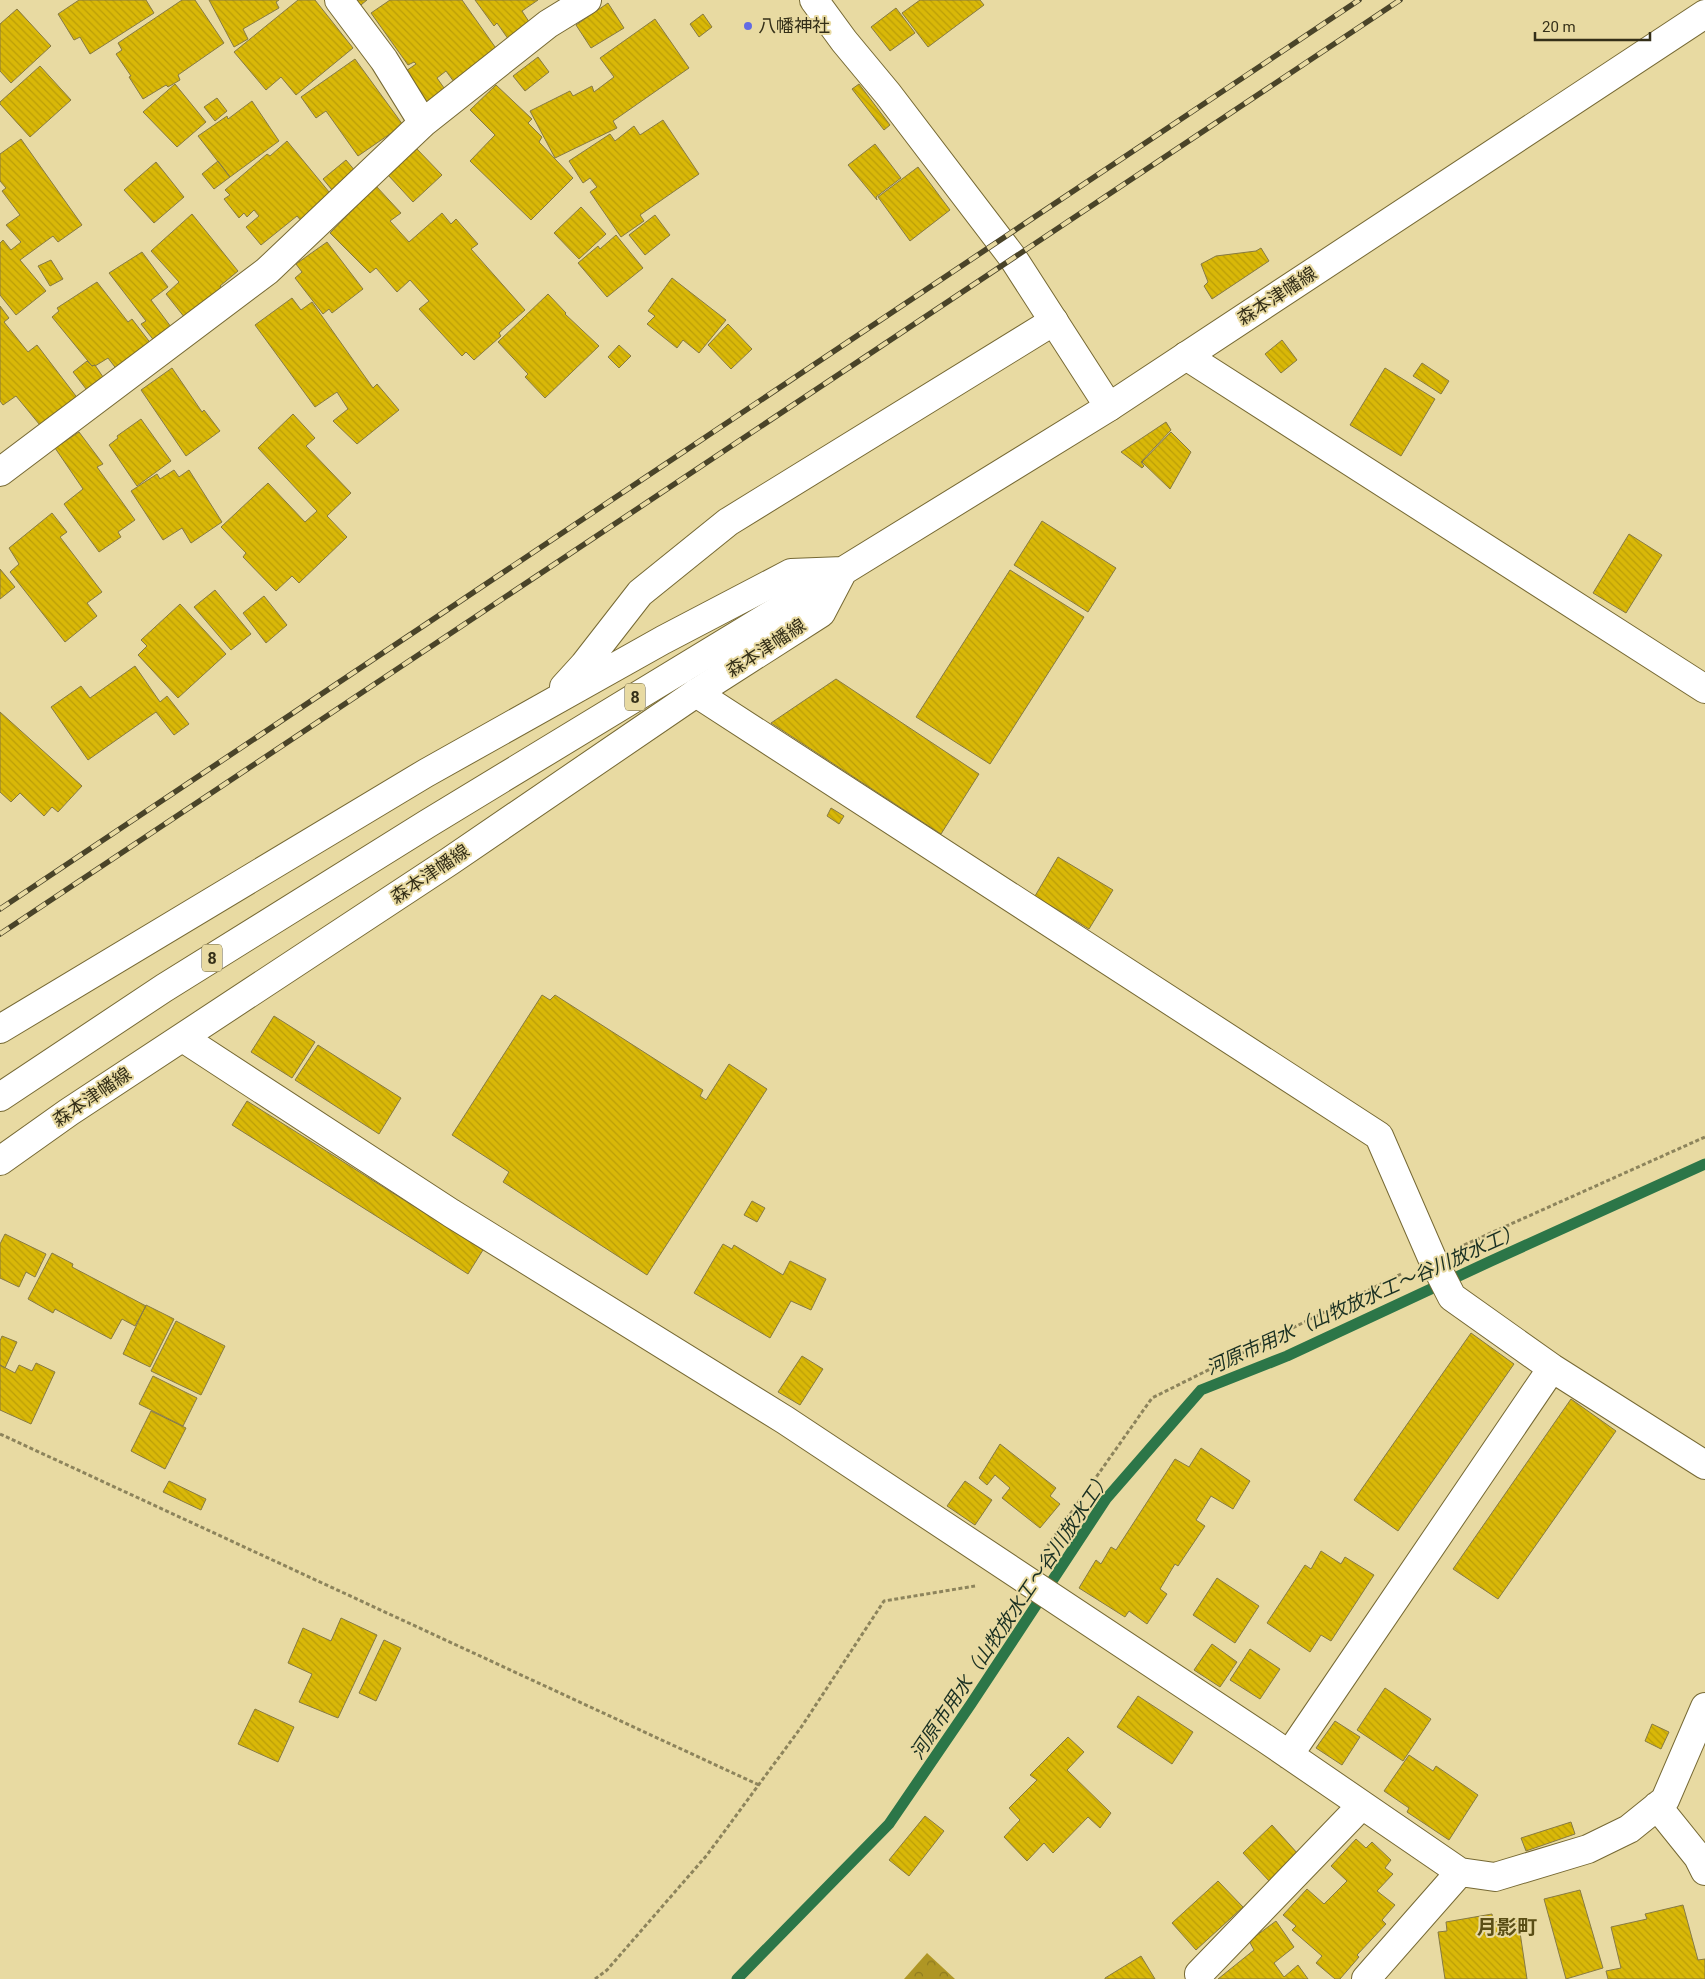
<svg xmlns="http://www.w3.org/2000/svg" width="1705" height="1979" font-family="Roboto,'Noto Sans JP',sans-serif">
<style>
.forest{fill:url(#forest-crowns)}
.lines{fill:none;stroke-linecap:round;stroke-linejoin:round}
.stream{stroke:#2c7648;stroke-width:11}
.building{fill:url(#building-back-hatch);stroke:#877a44}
.minor-casing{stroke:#766934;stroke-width:30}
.major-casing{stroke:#766934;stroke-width:30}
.highway-casing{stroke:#766934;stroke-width:30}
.path{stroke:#8d845c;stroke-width:3;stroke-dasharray:4 2.5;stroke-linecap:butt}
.minor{stroke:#fff;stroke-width:28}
.major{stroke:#fff;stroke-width:28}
.highway{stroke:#fff;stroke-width:28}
.rail-casing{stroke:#4a4429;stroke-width:5.5}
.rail{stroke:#e8daa2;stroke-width:4;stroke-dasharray:11;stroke-linecap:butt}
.poi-dot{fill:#626be3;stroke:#e8daa2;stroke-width:2}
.labels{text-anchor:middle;stroke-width:4;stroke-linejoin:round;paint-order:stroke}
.shield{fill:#e8daa2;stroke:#6a6241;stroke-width:1}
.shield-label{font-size:16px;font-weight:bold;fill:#342f18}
.poi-label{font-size:18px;fill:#342f18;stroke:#e8daa2;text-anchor:start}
.street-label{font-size:18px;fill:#342f18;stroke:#e8daa2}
.water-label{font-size:19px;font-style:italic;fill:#1a3022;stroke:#e8daa2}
.quarter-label{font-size:20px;font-weight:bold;fill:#5a4e16;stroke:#e8daa2}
</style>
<defs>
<pattern id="forest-crowns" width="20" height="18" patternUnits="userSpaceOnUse" patternTransform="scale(1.25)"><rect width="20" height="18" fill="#af9624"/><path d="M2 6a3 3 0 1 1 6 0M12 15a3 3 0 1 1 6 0" fill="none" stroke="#8f7b1e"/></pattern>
<pattern id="building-back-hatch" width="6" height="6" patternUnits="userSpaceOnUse" patternTransform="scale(1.25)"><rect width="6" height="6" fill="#d9b808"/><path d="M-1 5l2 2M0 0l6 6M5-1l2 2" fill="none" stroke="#bb9e08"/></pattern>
</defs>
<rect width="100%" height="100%" fill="#e8daa2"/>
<!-- forest -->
<path class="forest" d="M927 1953 955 1979H904Z"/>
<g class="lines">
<!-- stream -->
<path class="stream" d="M737 1979 889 1824 971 1704 1106 1499 1201 1390 1287 1356 1491 1261 1705 1164"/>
</g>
<!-- building -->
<path class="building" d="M79 0H146L154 13 90 54 80 37 74 40 58 14Z
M182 0H195L224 43 178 75 180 80 168 87 166 85 143 99 129 77 131 76 116 54 122 50 118 43Z
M209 0H279L276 2 279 8 243 29 248 39 234 47Z
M298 0H315L353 48 296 95 281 77 266 90 234 52Z
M349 0H367L356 9Z
M390 0H462L500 54 457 86 446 71 437 78 449 95 427 111 403 73 416 64 414 62 408 65 371 13Z
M475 0H538L522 11 533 28 511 43 497 23 494 26Z
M920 0H980L984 5 928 47 902 13Z
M608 3 624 28 591 48 576 25Z
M896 8 915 33 890 51 871 27Z
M17 9 51 46 11 83 0 71V24Z
M703 14 712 27 699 37 690 24Z
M655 19 689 68 613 121 617 128 555 158 530 111 570 91 573 96 592 86 594 92 614 77 600 58Z
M538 57 549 72 525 91 513 76Z
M355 59 403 125 358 156 326 111 316 118 301 97Z
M40 66 71 100 30 137 0 104V102Z
M175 84 206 122 177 147 143 112Z
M859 84 890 125 884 130 852 89Z
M496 85 532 119 528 123 542 137 539 142 573 178 531 220 470 161 495 135 470 110Z
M217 98 227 111 215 121 204 107Z
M252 101 279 141 230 177 198 136 227 116 228 119Z
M663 120 699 174 640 215 644 221 621 237 590 192 597 187 590 178 583 183 569 161 610 134 615 141 634 126 640 135Z
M21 139 82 225 58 242 53 236 20 260 46 291 16 315 0 295V243L3 240 11 250 21 242 6 225 20 215 2 191 6 188 0 181V154Z
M287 141 334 198 304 224 297 216 261 245 246 227 259 216 254 210 247 217 244 213 239 218 224 199 230 195 225 190 267 154 270 156Z
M875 144 901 178 876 197 877 200 848 165Z
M416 148 442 175 413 202 388 175Z
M346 160 356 172 332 190 323 179Z
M218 161 230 177 214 189 202 174Z
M156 162 184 197 154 223 124 190Z
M918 167 950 210 910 241 878 197Z
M376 186 401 213 390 221 409 242 442 213 451 224 456 219 478 244 471 249 525 310 499 333 501 336 474 360 466 352 462 356 419 309 429 301 410 280 397 292 376 268 370 273 330 233Z
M581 207 606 234 579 259 554 233Z
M192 214 238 271 220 286 226 294 189 323 166 294 179 282 151 251Z
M655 215 670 235 645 255 629 235Z
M616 235 643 268 607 297 578 263 598 246 600 249Z
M327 242 363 289 332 313 329 309 323 314 295 278 302 272 296 264Z
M1261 248 1269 261 1212 299 1204 286 1208 282 1201 264 1216 256 1256 251Z
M142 252 168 287 151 300 177 335 159 347 141 324 146 321 109 273Z
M51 260 63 279 50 286 38 266Z
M672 278 726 320 699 353 683 340 677 348 647 324 655 316 648 311Z
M97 282 128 322 132 319 155 349 121 375 108 358 95 366V365L92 366 52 317 59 311 57 308Z
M548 294 566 313 565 314 599 346 545 398 525 377 528 374 498 342Z
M292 298 301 310 312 302 373 388 377 384 399 410 357 444 333 421 348 409 337 392 315 407 255 325Z
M0 306 9 318 4 322 28 352 37 345 82 404 44 430 16 396 3 405 0 401Z
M728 324 752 349 731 369 708 345Z
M1282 340 1297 360 1281 373 1265 354Z
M619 345 631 356 619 368 608 357Z
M87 361 92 366 95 365 109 386 93 398 73 372Z
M1422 363 1449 381 1441 394 1413 376Z
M172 368 202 412 204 410 220 431 186 456 141 390Z
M1385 368 1435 399 1401 456 1350 425Z
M293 414 315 438 306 446 351 493 327 516 347 537 299 583 292 576 276 591 243 557 246 553 221 527 268 483 305 522 317 511 258 448Z
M141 419 171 461 137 486 109 445 118 438 117 436Z
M1166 422 1171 430 1141 462 1144 466 1142 468 1121 452Z
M79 432 103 464 97 467 135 520 118 532 121 537 99 552 64 504 83 489 55 448Z
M1171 432 1191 452 1170 489 1142 462Z
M174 470 179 477 189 470 222 522 191 543 182 528 163 540 131 491 157 474 160 479Z
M52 513 67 532 60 537 102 592 87 603 97 616 65 642 10 572 19 564 9 548Z
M1042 521 1116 568 1088 612 1014 565Z
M1629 534 1662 555 1626 613 1593 593Z
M0 569 15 587 0 599Z
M1010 570 1084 617 990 764 916 717Z
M215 590 251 634 231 650 194 607Z
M264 596 287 625 266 643 243 613Z
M180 604 226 654 178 698 138 655 147 646 141 640Z
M135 666 160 702 167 696 189 724 174 735 156 712 88 760 51 707 81 686 90 698Z
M836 679 979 774 941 834 771 723Z
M0 712 82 786 58 812 52 807 44 816 20 793 11 802 0 792Z
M831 808 844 816 839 824 827 816Z
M1058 857 1113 890 1089 929 1035 896Z
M542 995 550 1000 555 995 703 1090 700 1096 706 1100 729 1064 767 1089 647 1275 503 1182 509 1172 452 1135Z
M274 1016 315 1042 292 1078 251 1052Z
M318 1045 401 1098 379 1134 295 1080Z
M247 1101 483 1250 468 1274 232 1125Z
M752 1201 765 1208 757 1222 744 1215Z
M5 1234 46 1254 35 1277 26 1272 19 1287 0 1278V1244Z
M723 1244 732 1249 734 1245 783 1275 790 1261 826 1279 811 1310 791 1301 770 1338 694 1293Z
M52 1253 73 1264 72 1267 146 1306 135 1326 122 1319 111 1339 55 1309 53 1313 28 1299Z
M146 1305 174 1319 150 1367 123 1354Z
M176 1321 225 1346 201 1395 151 1371Z
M1471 1333 1514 1364 1398 1531 1354 1500Z
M2 1336 17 1342 5 1368 0 1365V1341Z
M802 1356 823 1369 800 1405 778 1392Z
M36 1363 55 1372 31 1424 0 1410V1365L15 1373 19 1365 32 1371Z
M153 1376 197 1398 183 1426 139 1404Z
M1571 1399 1616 1431 1498 1599 1453 1569Z
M151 1411 186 1428 165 1469 131 1451Z
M1000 1444 1056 1488 1050 1496 1060 1504 1040 1528 1002 1498 1010 1488 995 1475 987 1485 979 1478Z
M1201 1448 1250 1481 1233 1509 1211 1496 1196 1520 1205 1526 1178 1566 1175 1564 1160 1589 1167 1594 1147 1624 1129 1611 1125 1617 1079 1588 1096 1560 1101 1564 1111 1547 1116 1550 1175 1459 1189 1467Z
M169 1481 206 1499 201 1510 163 1492Z
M965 1481 992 1500 975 1525 947 1506Z
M1321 1551 1341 1564 1345 1557 1374 1575 1331 1641 1321 1635 1310 1652 1267 1623 1305 1565 1311 1569Z
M1217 1578 1259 1606 1235 1643 1193 1615Z
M341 1618 377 1635 338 1718 299 1702 312 1674 288 1663 303 1628 331 1641Z
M384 1640 401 1648 376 1701 359 1693Z
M1212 1644 1237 1662 1220 1687 1194 1670Z
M1250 1649 1280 1669 1260 1699 1230 1680Z
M1385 1688 1431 1719 1403 1761 1357 1730Z
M1138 1696 1193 1732 1172 1764 1117 1727Z
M255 1709 294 1727 278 1762 238 1744Z
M1335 1721 1360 1737 1342 1765 1316 1748Z
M1652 1724 1669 1732 1661 1749 1645 1741Z
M1068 1737 1084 1752 1067 1770 1111 1813 1100 1828 1088 1817 1053 1853 1044 1843 1027 1861 1004 1837 1020 1820 1009 1808 1037 1780 1030 1775Z
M1409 1755 1433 1771 1436 1766 1478 1795 1449 1840 1407 1812 1409 1808 1384 1791Z
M925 1816 944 1831 909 1876 889 1860Z
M1571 1822 1575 1834 1526 1851 1521 1838Z
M1272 1825 1298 1854 1270 1882 1243 1853Z
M1356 1839 1366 1848 1372 1842 1391 1860 1385 1868 1393 1874 1377 1891 1395 1905 1382 1920 1386 1924 1357 1955 1359 1957 1340 1979H1335L1316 1963 1322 1956 1292 1930 1296 1926 1283 1915 1307 1889 1324 1904 1347 1881 1331 1866Z
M1218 1881 1243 1907 1196 1950 1172 1923Z
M1580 1890 1603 1968 1566 1979 1544 1899Z
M1683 1905 1698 1960 1705 1959V1979H1608L1606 1971 1621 1968 1611 1927 1647 1919 1645 1914Z
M1492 1914 1493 1922 1518 1919 1527 1979H1445L1438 1932 1447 1931 1446 1922Z
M1276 1921 1294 1947 1274 1963 1284 1977 1298 1965 1308 1979H1218L1254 1950 1249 1941Z
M1141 1956 1155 1979H1105V1978Z"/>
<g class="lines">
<!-- minor casing -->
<g class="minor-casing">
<path id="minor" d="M339 0 384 60 423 123
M814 0 844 41 888 94 1013 258 1109 407
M1186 356 1705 689
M0 472 267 271 423 123 548 24 587 0
M696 693 1379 1136 1432 1258 1452 1297 1552 1368 1705 1465
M183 1038 451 1213 785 1420 1266 1739 1460 1872 1495 1877 1588 1849 1629 1829 1665 1800 1705 1707
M1289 1755 1552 1368
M1657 1806 1698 1857 1705 1871
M1199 1974 1362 1805
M1366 1979 1460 1872"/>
</g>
<!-- major casing -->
<g class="major-casing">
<path id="major" d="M564 687 584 665 640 593 728 522 1054 321
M0 1029 426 773 663 640 791 573 843 571 1109 407 1705 14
M0 1161 69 1112 450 861 696 693 821 613 843 571"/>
</g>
<!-- highway casing -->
<g class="highway-casing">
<path id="highway" d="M0 1097 164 988 427 824 843 571"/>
</g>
<!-- path -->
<path class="path" d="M1464 1245 1705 1137
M0 1434 759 1785
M1044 1551 1152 1398 1401 1274
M595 1979 607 1970 707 1855 802 1726 884 1601 975 1586"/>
<!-- minor -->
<use href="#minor" class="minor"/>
<!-- major -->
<use href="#major" class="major"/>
<!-- highway -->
<use href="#highway" class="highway"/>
<!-- rail casing -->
<g class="rail-casing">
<path id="rail" d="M0 909 1359 0
M0 934 1400 0"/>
</g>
<!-- rail -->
<use href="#rail" class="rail"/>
</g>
<!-- markers -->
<circle class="poi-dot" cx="748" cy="26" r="5"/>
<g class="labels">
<!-- shield labels -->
<g class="shield">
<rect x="625" y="683.5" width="20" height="27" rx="4"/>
<rect x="202" y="944.5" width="20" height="27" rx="4"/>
</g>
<g class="shield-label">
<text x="635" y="703">8</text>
<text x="212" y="964">8</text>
</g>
<!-- poi labels -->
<g class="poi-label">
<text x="758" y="32">八幡神社</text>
</g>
<!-- street labels -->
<g class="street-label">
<text transform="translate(1277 296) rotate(-33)" y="6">森本津幡線</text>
<text transform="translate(766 648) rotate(-33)" y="6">森本津幡線</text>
<text transform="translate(430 874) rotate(-34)" y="6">森本津幡線</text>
<text transform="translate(92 1097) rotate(-34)" y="6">森本津幡線</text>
</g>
<!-- water labels -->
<g class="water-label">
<text transform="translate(1363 1299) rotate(-24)" y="7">河原市用水（山牧放水工～谷川放水工）</text>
<text transform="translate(1010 1615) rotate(-56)" y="7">河原市用水（山牧放水工～谷川放水工）</text>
</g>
<!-- quarter labels -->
<g class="quarter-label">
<text x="1507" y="1934">月影町</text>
</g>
</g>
<!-- scale -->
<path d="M1535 32v8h115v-8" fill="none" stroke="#342f18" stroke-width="2.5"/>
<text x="1542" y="32" font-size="15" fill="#342f18" stroke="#e8daa2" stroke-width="4" paint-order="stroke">20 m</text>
</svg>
